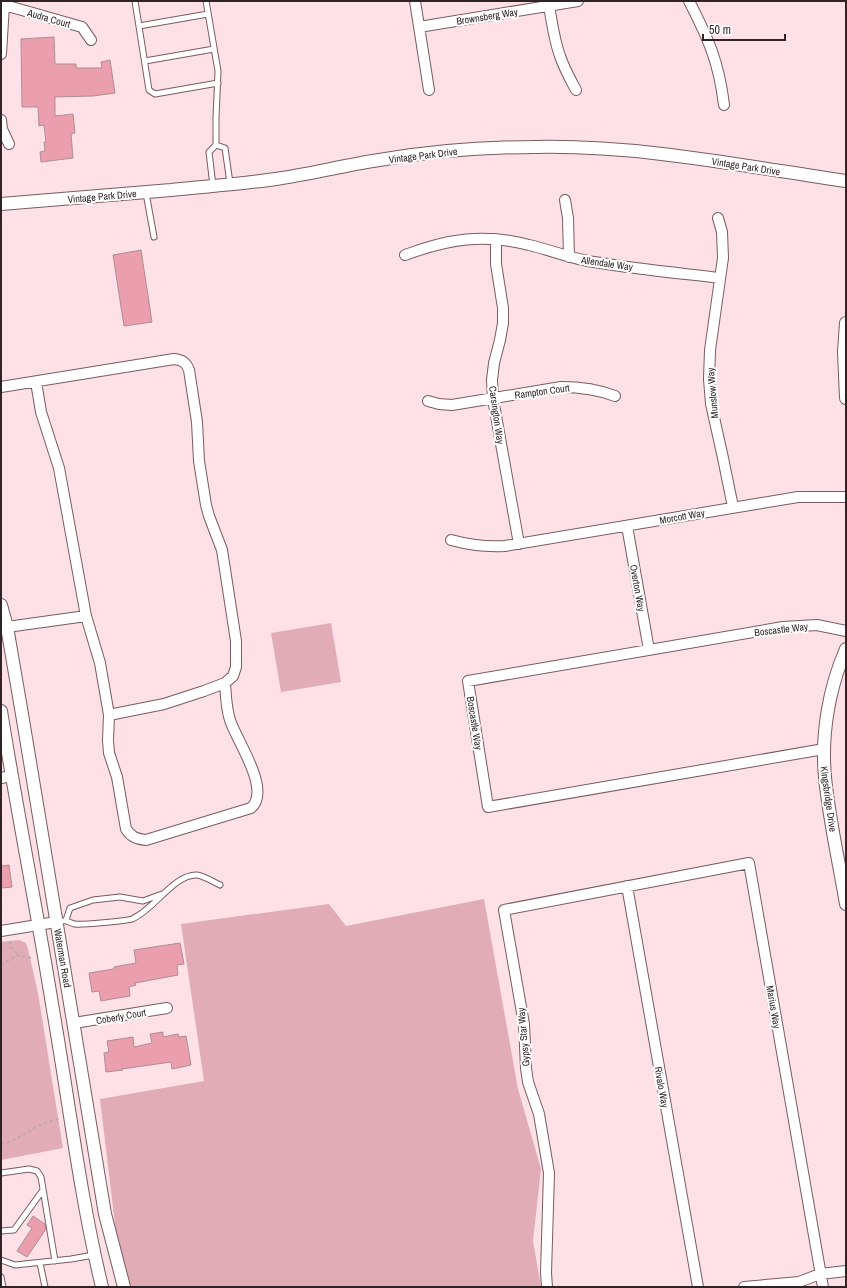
<svg xmlns="http://www.w3.org/2000/svg" width="847" height="1288" font-family="'Archivo Narrow',sans-serif">
<style>
.green{fill:#e1acb6}
.building{fill:#eb9ead;stroke:#ae8d92}
.lines{fill:none;stroke-linecap:round;stroke-linejoin:round}
.service-casing{stroke:#795b60;stroke-width:7}
.minor-casing{stroke:#795b60;stroke-width:12}
.tertiary-casing{stroke:#795b60;stroke-width:14}
.path{stroke:#c0a8ac;stroke-width:2;stroke-dasharray:3 3;stroke-linecap:butt}
.service{stroke:#fff;stroke-width:5}
.minor{stroke:#fff;stroke-width:10}
.tertiary{stroke:#fff;stroke-width:12}
.labels{text-anchor:middle;stroke-width:4;stroke-linejoin:round;paint-order:stroke}
.street-label{font-size:10px;fill:#302326;stroke:#fff}
</style>
<rect width="100%" height="100%" fill="#fee1e6"/>
<!-- green -->
<path class="green" d="M331 623 341 682 281 692 271 633Z
M484 899 518 1089 541 1169 533 1241 541 1287H131L117 1241 100 1099 204 1081 181 924 329 904 346 926Z
M19 940 26 943 28 949 38 993 63 1148 1 1160V942Z"/>
<!-- building -->
<path class="building" d="M54 37 55 64H76V68H102L101 62 110 60 115 93 93 96 55 97V116L73 114 75 133 71 134 73 158 41 162 40 152 45 151 44 142H46L44 125 39 126 38 107H22L21 39Z
M141 250 152 322 124 326 113 255Z
M9 865 12 887 1 888V866Z
M180 943 184 964 177 965 178 975 135 983 136 985 129 987 130 996 112 999 101 1001 99 991 92 992 89 973 114 969V967L136 963 134 950Z
M163 1032V1037L178 1034 179 1037 186 1036 191 1065 172 1069 171 1062 122 1069 123 1070 106 1072 104 1053 109 1052 107 1041 133 1037 134 1047 152 1043 150 1034Z
M33 1216 45 1224 46 1229 27 1257 17 1251 32 1228 27 1225Z"/>
<g class="lines">
<!-- service casing -->
<g class="service-casing">
<path id="service" d="M135 1 149 90 155 94 218 83
M206 1 218 71 216 118V145L209 152 213 186
M139 26 208 14
M145 61 214 49
M216 145 225 148 230 183
M146 193 154 237
M66 920 70 908 93 900 120 897 143 901 162 894
M57 922C70 919 65 922 75 924 81 925 126 921 132 919 154 910 174 874 197 875 204 876 214 882 220 885
M1 1173 29 1169 37 1171 41 1177 55 1261
M1 1231 14 1230 43 1190
M1 1260 15 1265 71 1259 94 1255
M40 1263 45 1287
M1 1277 3 1287"/>
</g>
<!-- minor casing -->
<g class="minor-casing">
<path id="minor" d="M415 1 429 90
M689 1C708 38 719 62 724 105
M1 4 82 27 91 40
M549 6C552 22 554 40 560 56 564 68 570 79 576 90
M419 27 578 1
M1 54 4 5
M1 120 2 129 9 144
M565 200 568 218 569 257
M718 218 722 232 723 258 710 350 709 379 711 404 723 458 733 507
M496 239V264L503 308V323L500 340 494 363 492 380 493 399 519 544
M405 255C448 239 484 233 529 245 551 250 572 259 594 262 636 269 678 273 720 278
M1 387 174 359C182 360 186 362 189 370L197 422 199 461 206 505 209 516 222 550 236 641V667L233 676 225 683C226 695 226 708 230 720 236 740 272 790 251 808L146 840C137 839 131 837 126 829L117 777 109 753 108 740 109 715 100 663 86 616 59 468 41 412 36 382
M428 401 439 404 452 405 561 387C580 387 597 389 615 396
M627 526 649 650
M451 540C469 545 486 547 505 546L798 497H846
M7 627 86 616
M109 715 164 704 204 691 225 683
M824 749 488 807 468 681 783 627 817 625 846 631
M1 778 12 776
M627 886 698 1287
M1 931 56 922
M74 1023 167 1008
M547 1287 546 1273 549 1173 539 1114 528 1082 526 1068 524 1024 504 910 749 863 823 1287
M744 1287 799 1282 820 1274 846 1271"/>
</g>
<!-- tertiary casing -->
<g class="tertiary-casing">
<path id="tertiary" d="M1 204C58 199 115 195 171 190 208 186 245 184 282 178 314 173 346 165 379 160 431 151 483 147 536 147 640 145 743 166 846 181
M846 323 844 352 846 398
M1 605 7 627 23 720 105 1214 124 1287
M846 649C829 688 821 734 825 777 829 819 839 862 846 904
M1 711C17 811 37 910 53 1010 69 1102 80 1196 102 1287"/>
</g>
<!-- path -->
<path class="path" d="M10 941 11 947 18 955
M1 965 18 955 31 958
M1 1144C22 1140 37 1122 59 1119"/>
<!-- service -->
<use href="#service" class="service"/>
<!-- minor -->
<use href="#minor" class="minor"/>
<!-- tertiary -->
<use href="#tertiary" class="tertiary"/>
</g>
<g class="labels">
<!-- street labels -->
<g class="street-label">
<text transform="translate(487 16) rotate(-9)" y="4">Brownsberg Way</text>
<text transform="translate(49 18) rotate(16)" y="4">Audra Court</text>
<text transform="translate(423 155) rotate(-7)" y="4">Vintage Park Drive</text>
<text transform="translate(746 166) rotate(9)" y="4">Vintage Park Drive</text>
<text transform="translate(102 196) rotate(-5)" y="4">Vintage Park Drive</text>
<text transform="translate(607 263) rotate(8)" y="4">Allendale Way</text>
<text transform="translate(542 391) rotate(-8)" y="4">Rampton Court</text>
<text transform="translate(712 393) rotate(-95)" y="4">Munslow Way</text>
<text transform="translate(497 415) rotate(82)" y="4">Carsington Way</text>
<text transform="translate(682 516) rotate(-10)" y="4">Morcott Way</text>
<text transform="translate(638 588) rotate(80)" y="4">Overton Way</text>
<text transform="translate(781 629) rotate(-7)" y="4">Boscastle Way</text>
<text transform="translate(475 723) rotate(81)" y="4">Boscastle Way</text>
<text transform="translate(829 799) rotate(82)" y="4">Kingsbridge Drive</text>
<text transform="translate(63 958) rotate(80)" y="4">Waterman Road</text>
<text transform="translate(774 1007) rotate(80)" y="4">Marius Way</text>
<text transform="translate(121 1016) rotate(-10)" y="4">Coberly Court</text>
<text transform="translate(523 1037) rotate(-95)" y="4">Gypsy Star Way</text>
<text transform="translate(662 1087) rotate(80)" y="4">Rivalo Way</text>
</g>
</g>
<!-- border -->
<rect width="847" height="1288" fill="none" stroke="#302326" stroke-width="4"/>
<!-- scale -->
<path d="M703 34v6h82v-6" fill="none" stroke="#302326" stroke-width="2"/>
<text x="709" y="34" font-size="12" fill="#302326" stroke="#ffffff" stroke-width="3" paint-order="stroke">50 m</text>
</svg>
